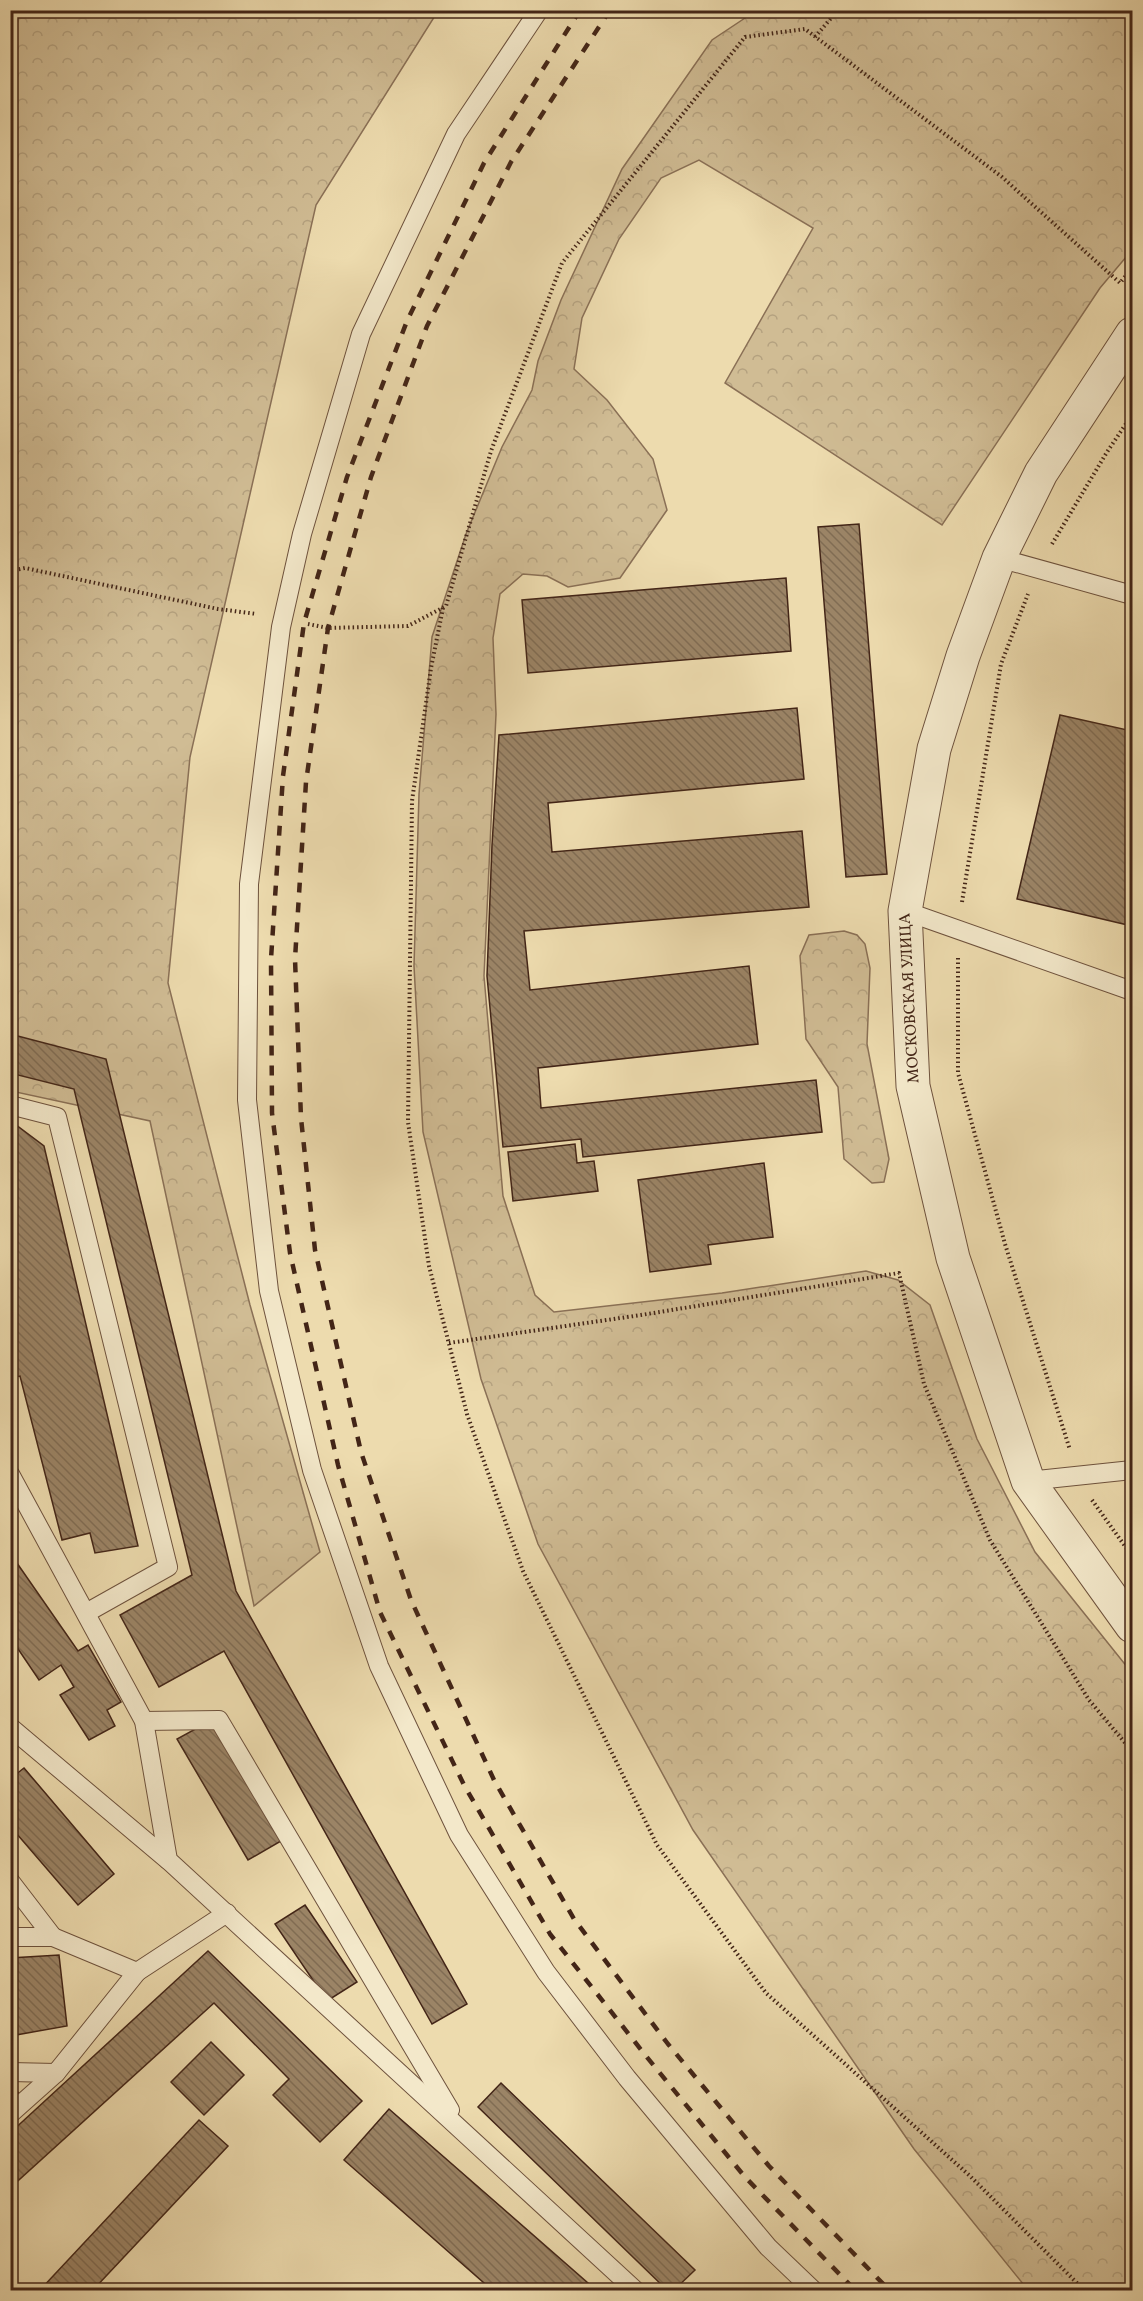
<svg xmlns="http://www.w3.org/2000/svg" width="1143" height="2301" font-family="Vollkorn,serif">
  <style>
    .forest { fill: url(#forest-crowns); stroke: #8a7056; stroke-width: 1.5 }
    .building { fill: url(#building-back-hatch); stroke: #432517; stroke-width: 1.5 }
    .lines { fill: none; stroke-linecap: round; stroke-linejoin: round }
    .service-casing { stroke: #6e523d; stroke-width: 20 }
    .tertiary-casing { stroke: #6e523d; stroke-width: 35 }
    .path { stroke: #432517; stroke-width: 4; stroke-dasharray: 1.5 3; stroke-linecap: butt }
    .service { stroke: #f3e8ca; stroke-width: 18 }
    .tertiary { stroke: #f3e8ca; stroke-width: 33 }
    .rail { stroke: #432517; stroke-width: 4.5; stroke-dasharray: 10 10; stroke-linecap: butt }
    .labels { text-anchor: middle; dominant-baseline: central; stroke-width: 5; stroke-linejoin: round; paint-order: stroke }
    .street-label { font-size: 16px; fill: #432517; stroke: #f3e8ca }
  </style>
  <defs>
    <pattern id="forest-crowns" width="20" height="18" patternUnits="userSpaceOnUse" patternTransform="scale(1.5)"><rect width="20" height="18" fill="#d0bc94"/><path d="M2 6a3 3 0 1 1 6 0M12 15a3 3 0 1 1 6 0" fill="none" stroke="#b4a17f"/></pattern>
    <pattern id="building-back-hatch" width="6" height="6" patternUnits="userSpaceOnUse" patternTransform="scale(1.5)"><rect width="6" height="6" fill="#9b8466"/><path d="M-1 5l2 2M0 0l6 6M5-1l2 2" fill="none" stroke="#806c53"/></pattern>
  </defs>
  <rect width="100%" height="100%" fill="#eddbae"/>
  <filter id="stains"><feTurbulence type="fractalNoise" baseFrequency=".00333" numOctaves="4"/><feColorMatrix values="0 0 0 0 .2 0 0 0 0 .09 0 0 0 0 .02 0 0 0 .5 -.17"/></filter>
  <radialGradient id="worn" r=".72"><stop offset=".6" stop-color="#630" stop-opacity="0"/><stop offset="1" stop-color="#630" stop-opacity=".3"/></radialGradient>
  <g class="forest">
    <polygon points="11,11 438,11 316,205 190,757 168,983 250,1305 320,1552 254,1606 150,1121 11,1091"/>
    <polygon points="752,11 1132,11 1132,250 1100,288 942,525 725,383 813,228 699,160 661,178 619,239 582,318 574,369 607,400 653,459 667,510 620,578 568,587 547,576 523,574 500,594 493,638 496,714 484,976 503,1196 535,1295 554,1312 722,1293 866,1271 898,1280 930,1305 977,1439 1035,1552 1132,1673 1132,2290 1028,2290 914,2149 693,1830 538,1544 481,1379 423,1132 414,966 419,794 432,637 466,534 502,447 532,390 538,361 561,300 622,169 712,40 748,16"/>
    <polygon points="844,931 857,935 865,944 870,968 867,1044 889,1159 884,1182 872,1183 844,1159 838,1087 806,1039 800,956 809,935"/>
  </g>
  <g class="building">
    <polygon points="859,524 887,874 846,877 818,527"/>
    <polygon points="786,578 791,651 528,673 522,600"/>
    <polygon points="797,708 804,779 548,803 552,852 802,831 809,907 524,931 530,990 749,966 758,1044 538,1068 541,1108 816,1080 822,1132 583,1157 581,1139 503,1147 487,976 492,845 499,735"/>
    <polygon points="1060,715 1132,731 1132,926 1017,899"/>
    <polygon points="10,1034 106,1059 236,1591 467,2004 432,2024 224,1651 159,1687 120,1615 192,1575 74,1089 10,1073"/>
    <polygon points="10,1123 16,1125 44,1146 138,1546 95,1553 90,1533 62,1540 20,1376 10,1378"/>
    <polygon points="575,1144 577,1163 594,1161 598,1191 513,1201 508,1152"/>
    <polygon points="764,1163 773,1237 708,1245 711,1264 650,1272 638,1180"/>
    <polygon points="10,1553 78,1651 88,1645 121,1702 107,1710 115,1726 89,1740 60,1695 74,1687 61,1665 39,1680 10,1637"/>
    <polygon points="210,1721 281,1841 248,1860 177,1739"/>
    <polygon points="24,1768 114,1874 78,1905 10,1826 10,1779"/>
    <polygon points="305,1905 357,1982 327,2001 275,1924"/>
    <polygon points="208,1951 362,2101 320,2142 273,2095 289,2079 214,2003 10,2188 10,2133"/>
    <polygon points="59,1955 67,2026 10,2036 10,1958"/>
    <polygon points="211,2042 244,2075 204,2115 171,2082"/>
    <polygon points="10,2082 21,2096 10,2104"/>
    <polygon points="501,2083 695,2270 674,2290 667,2290 478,2107"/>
    <polygon points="389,2109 596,2290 492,2290 344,2160"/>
    <polygon points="199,2120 228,2146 93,2290 40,2290"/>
  </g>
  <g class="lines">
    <defs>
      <g id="service">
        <polyline points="539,10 456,134 361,334 302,534 281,627 249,884 247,1100 269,1291 312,1470 379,1666 459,1835 546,1972 627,2078 768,2247 813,2290"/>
        <polyline points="999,558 1132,595"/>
        <polyline points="905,911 1132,991"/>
        <polyline points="10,1105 57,1117 168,1567 86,1613"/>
        <polyline points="10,1474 144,1721 168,1860 635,2290"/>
        <polyline points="1028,1481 1132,1470"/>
        <polyline points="144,1721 219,1720 450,2110"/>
        <polyline points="10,1727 168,1860"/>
        <polyline points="10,1881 53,1937 10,1937"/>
        <polyline points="137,1972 227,1913"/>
        <polyline points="10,2072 56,2073 137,1972 53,1937"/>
        <polyline points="10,2114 56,2073"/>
      </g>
      <polyline id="tertiary" points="1132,334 1041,473 999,558 963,656 934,749 905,911 913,1086 953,1258 1028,1481 1132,1626"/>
    </defs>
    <use href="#service" class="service-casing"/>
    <use href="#tertiary" class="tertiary-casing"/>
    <g class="path">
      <polyline points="815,37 838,10"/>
      <polyline points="1052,544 1107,452 1132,415"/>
      <polyline points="10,571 25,568 218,609 257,614"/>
      <polyline points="443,608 431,668 412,801 408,1122 429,1266 467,1414 523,1571 657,1845 766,1993 970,2176 1084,2290"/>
      <polyline points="308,624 328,628 408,626 446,606 491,451 562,263 745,37 805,29 1002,177 1120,283 1132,268"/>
      <polyline points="962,902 1001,664 1028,594"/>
      <polyline points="958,958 958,1073 1005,1244 1070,1450"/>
      <polyline points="449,1343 641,1315 899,1273 924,1384 990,1540 1089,1700 1132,1751"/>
      <polyline points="1092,1500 1132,1556"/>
    </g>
    <use href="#service" class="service"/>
    <use href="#tertiary" class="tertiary"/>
    <g class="rail">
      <polyline points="580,10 484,163 407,321 347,477 304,623 283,776 271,959 272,1113 290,1253 338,1465 380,1612 464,1785 550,1934 646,2056 745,2177 855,2290"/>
      <polyline points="610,10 511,162 427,326 371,477 328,628 306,782 295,959 301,1118 315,1250 361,1452 411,1600 494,1780 574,1919 668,2044 769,2166 889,2290"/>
    </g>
  </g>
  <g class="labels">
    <g class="street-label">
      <text transform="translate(910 998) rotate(-93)">МОСКОВСКАЯ УЛИЦА</text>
    </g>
  </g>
  <rect width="1143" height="2301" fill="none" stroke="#eddbae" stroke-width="36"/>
  <rect x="12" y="12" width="1119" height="2277" fill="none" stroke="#432517" stroke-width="3"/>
  <rect x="18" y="18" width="1107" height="2265" fill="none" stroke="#432517" stroke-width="1.5"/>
  <rect width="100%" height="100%" filter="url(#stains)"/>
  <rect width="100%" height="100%" fill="url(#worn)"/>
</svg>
